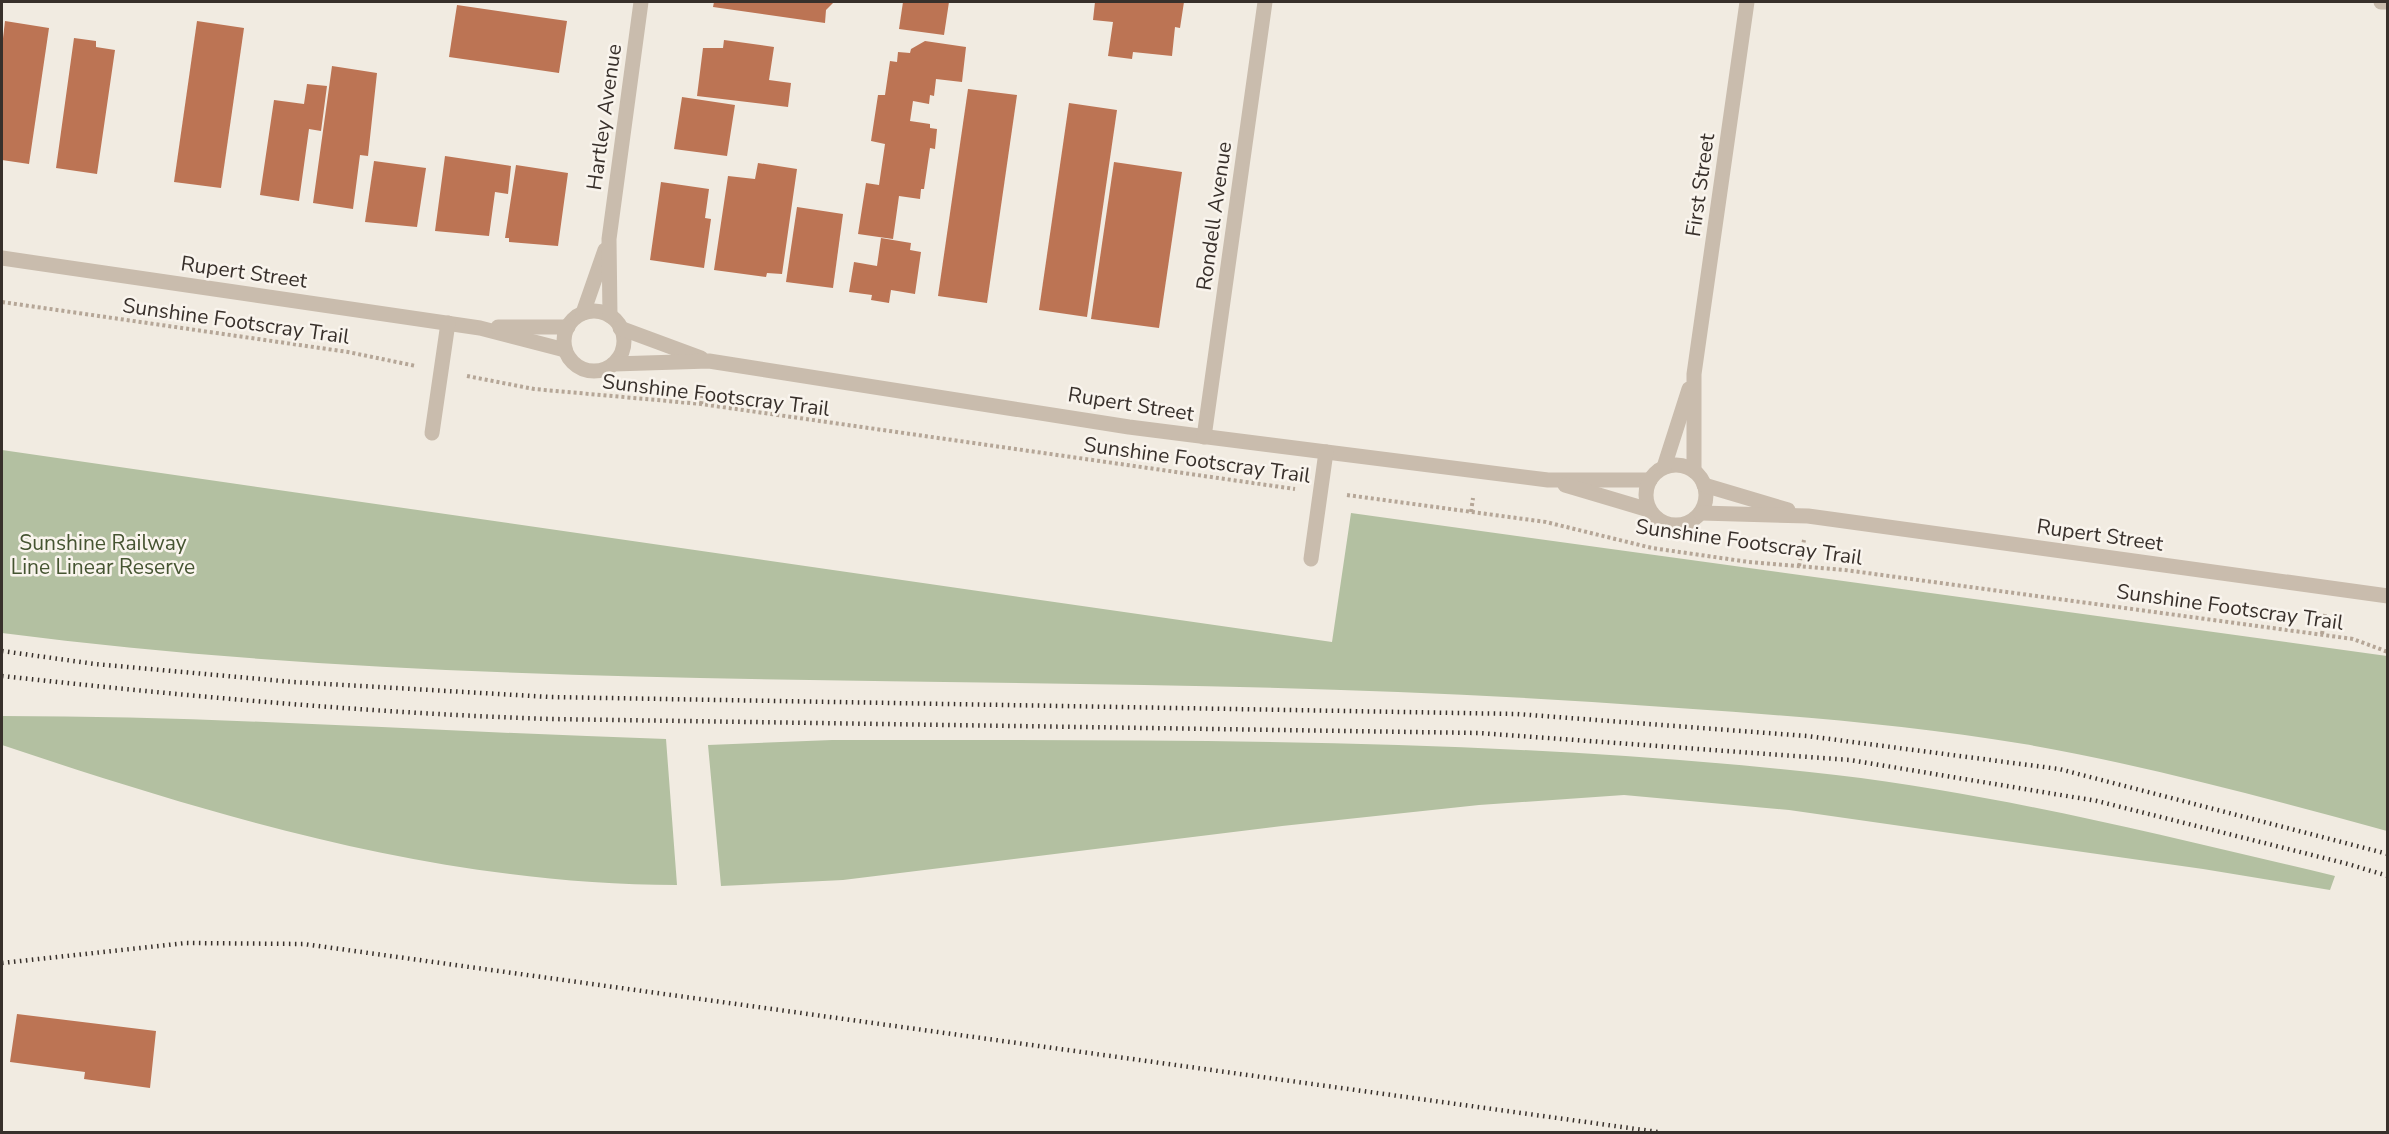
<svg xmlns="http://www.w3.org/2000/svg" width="2389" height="1134" font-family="'Nunito Sans',sans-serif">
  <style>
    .green { fill: #b3c0a1 }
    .building { fill: #bc7454 }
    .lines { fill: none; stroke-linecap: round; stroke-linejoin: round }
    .path { stroke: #b5a697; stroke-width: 4; stroke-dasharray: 3 3; stroke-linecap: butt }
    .minor { stroke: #c9bcad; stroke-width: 15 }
    .rail { stroke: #38302b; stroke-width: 4.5; stroke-dasharray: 1.5 4.5; stroke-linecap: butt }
    .labels { text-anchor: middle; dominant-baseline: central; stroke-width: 5; stroke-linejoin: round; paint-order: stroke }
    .street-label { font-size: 21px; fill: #38302b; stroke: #f9f4ed }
    .park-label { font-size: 21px; fill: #455431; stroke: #f9f4ed }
  </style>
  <rect width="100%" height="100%" fill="#f1ebe1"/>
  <g class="green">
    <path d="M2,450L1332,642L1351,513L2387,656V831C2269,799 2145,765 2024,744C1882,720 1735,712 1592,702C1062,667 529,701 2,633Z"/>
    <path d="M2,716C223,716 444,732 666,739L677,885C445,885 220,818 2,745Z"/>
    <path d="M832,740C1167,740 1503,737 1836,775C2004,795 2170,837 2335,876L2330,890L2203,869L1789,810L1624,795L1479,805L1282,826L843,880L721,886L708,745Z"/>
  </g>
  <g class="building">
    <polygon points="714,2 834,2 826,10 825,23 713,7"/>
    <polygon points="903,2 949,2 944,35 899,29"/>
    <polygon points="1095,2 1184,2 1180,28 1175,27 1172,56 1133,52 1132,59 1108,56 1113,22 1093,20"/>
    <polygon points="457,5 567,21 559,73 449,57"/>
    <polygon points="5,21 49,28 29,164 2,160 2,47"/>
    <polygon points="197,21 244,28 221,188 174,182"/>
    <polygon points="74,38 96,41 96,47 115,50 97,174 56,168"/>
    <polygon points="724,40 774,47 769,80 791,83 788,107 697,96 703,48 723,48"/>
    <polygon points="925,41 966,47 962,82 936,79 934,96 930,95 929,104 913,101 910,121 930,124 930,128 937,129 935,149 930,148 924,189 921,189 920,199 899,196 893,239 858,234 866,183 879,185 885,144 871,141 878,95 885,95 890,61 897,62 898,52 910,53 911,49"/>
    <polygon points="332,66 377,73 368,156 360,155 353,209 313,203"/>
    <polygon points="307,84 327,86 321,131 309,129 299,201 260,195 274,100 304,104"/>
    <polygon points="968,89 1017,95 987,303 938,296"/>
    <polygon points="682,97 735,105 727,156 674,149"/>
    <polygon points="1069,103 1117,110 1087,317 1039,310"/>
    <polygon points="445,156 511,166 508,194 495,192 489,236 435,231"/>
    <polygon points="374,161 426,168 417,227 365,222"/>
    <polygon points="1114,162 1182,172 1159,328 1091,319"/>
    <polygon points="758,163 797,169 782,274 767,273 766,277 714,270 728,176 755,179"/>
    <polygon points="516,165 568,173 558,246 509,242 509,238 505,238"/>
    <polygon points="661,182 709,189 705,218 711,219 704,268 650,260"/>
    <polygon points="797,207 843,214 833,288 786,282"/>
    <polygon points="881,238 911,243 910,250 921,252 915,294 891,290 889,303 871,300 872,295 849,292 854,262 877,266"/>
    <polygon points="17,1014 156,1031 150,1088 84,1079 85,1072 10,1062"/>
  </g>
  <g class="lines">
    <g class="path">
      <polyline points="2,302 348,352 416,366"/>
      <polyline points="467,376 534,389 701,404 1295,489"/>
      <polyline points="701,404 704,387"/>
      <polyline points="1347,495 1546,522 1652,548 1749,562 1845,570 2353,639 2388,652"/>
      <polyline points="1471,512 1473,498"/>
      <polyline points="1799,566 1804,540"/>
      <polyline points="2322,634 2325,614"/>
    </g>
    <g class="minor">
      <polyline points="2381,2 2388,2"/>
      <polyline points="2,258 480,328 565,350"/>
      <circle cx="594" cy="341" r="30"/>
      <polyline points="583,313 605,250"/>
      <polyline points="610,316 609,239 641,2"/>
      <polyline points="498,327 568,327"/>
      <polyline points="620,328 701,358"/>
      <polyline points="614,364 709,361 1129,427 1548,480 1650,480"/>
      <polyline points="432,433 448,323"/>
      <polyline points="1204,437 1265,2"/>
      <circle cx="1676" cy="495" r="30"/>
      <polyline points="1664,467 1689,389"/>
      <polyline points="1694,471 1694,374 1747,2"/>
      <polyline points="1565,485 1649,510"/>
      <polyline points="1704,485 1788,510"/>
      <polyline points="1701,513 1808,516 2388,596"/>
      <polyline points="1311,559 1326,452"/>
    </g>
    <g class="rail">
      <polyline points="2,651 95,664 293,682 550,697 1517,714 1807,736 2059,769 2388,854"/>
      <path d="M2,676C184,696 367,713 551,719L1479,733L1850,760L2097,801L2348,864L2388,876"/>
      <polyline points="2,963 186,943 304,944 1658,1132"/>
    </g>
  </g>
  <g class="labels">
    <g class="street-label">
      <text transform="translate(604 117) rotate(-82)">Hartley Avenue</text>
      <text transform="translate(1700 185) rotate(-82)">First Street</text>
      <text transform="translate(1214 216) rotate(-82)">Rondell Avenue</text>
      <text transform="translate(244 272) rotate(8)">Rupert Street</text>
      <text transform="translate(236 321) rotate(8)">Sunshine Footscray Trail</text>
      <text transform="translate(716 395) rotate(7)">Sunshine Footscray Trail</text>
      <text transform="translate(1131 404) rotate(9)">Rupert Street</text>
      <text transform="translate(1197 460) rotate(8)">Sunshine Footscray Trail</text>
      <text transform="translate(2100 535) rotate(8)">Rupert Street</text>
      <text transform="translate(1749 542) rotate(8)">Sunshine Footscray Trail</text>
      <text transform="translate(2230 607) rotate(8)">Sunshine Footscray Trail</text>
    </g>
    <g class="park-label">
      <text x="103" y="543">Sunshine Railway<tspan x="103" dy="24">Line Linear Reserve</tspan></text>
    </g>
  </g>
  <rect width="2389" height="1134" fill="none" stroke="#38302b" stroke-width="6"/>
</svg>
